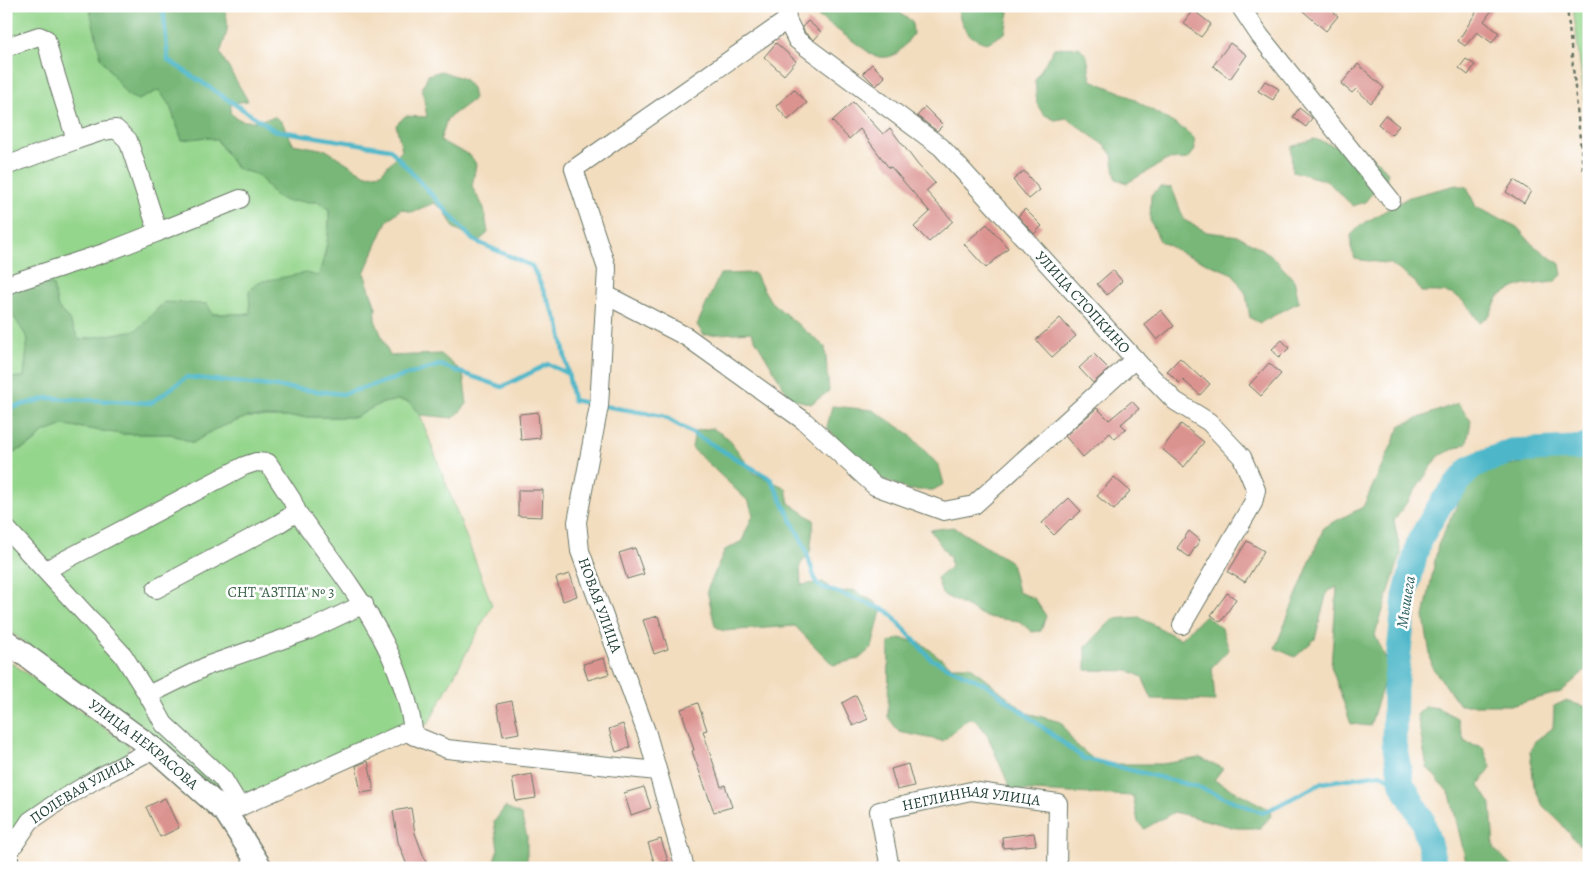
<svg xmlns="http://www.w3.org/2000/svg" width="1595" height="874" font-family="Alegreya,serif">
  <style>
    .green { fill: #95d68d; stroke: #5a8a60 }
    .forest { fill: #78b778; stroke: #4c7a56 }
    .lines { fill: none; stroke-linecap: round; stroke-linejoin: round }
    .stream { stroke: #4db7c9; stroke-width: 4.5 }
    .river { stroke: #4db7c9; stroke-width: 25 }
    .building { fill: #db9390 }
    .minor-casing { stroke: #697565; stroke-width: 20 }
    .major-casing { stroke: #697565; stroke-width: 25 }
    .path { stroke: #697565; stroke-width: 2.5; stroke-dasharray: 4 4; stroke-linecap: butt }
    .minor { stroke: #fff; stroke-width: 18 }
    .major { stroke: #fff; stroke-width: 22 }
    .labels { text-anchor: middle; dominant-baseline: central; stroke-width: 5; stroke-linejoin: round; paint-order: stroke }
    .street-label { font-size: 15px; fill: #1f3d34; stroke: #fff }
    .park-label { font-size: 15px; fill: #3c634a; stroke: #fff }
    .water-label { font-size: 16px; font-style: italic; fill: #2d6261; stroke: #fff }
  </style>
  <rect width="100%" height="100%" fill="#fff"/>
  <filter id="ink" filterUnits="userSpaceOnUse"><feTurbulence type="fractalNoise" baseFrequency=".02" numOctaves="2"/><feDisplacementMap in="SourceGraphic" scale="10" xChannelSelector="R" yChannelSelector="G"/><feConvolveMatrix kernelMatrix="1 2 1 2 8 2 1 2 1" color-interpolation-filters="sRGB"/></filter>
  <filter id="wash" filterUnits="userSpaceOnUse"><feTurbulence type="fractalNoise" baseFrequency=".0096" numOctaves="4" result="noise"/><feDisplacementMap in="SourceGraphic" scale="20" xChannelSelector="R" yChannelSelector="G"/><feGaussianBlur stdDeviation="1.12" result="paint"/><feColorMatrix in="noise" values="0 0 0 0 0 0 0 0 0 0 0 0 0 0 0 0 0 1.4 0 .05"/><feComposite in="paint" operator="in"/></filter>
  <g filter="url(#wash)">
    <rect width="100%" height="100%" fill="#f3ddbf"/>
    <g class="green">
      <path d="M6,6H88L138,100L159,90L170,106L182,140L206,137L217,140L236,168L258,175L275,195L285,201L319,202L329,209C330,231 326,256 318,276L249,291L251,314H213L164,302L137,330L79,340L68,318L58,308L53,286L7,306L28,338L24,377L6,378Z"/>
      <polygon points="1573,6 1589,6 1589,137"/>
      <polygon points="397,400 409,402 420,415 492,605 428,724 408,725 230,806 124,715 6,629 6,455 13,453 35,442 42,433 64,425 122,434 171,434 193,443 213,430 247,417 356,417 379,404"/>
      <polygon points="6,659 130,746 126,754 6,842"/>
    </g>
    <g class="forest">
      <path d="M88,6H222C232,22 226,37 220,53L248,101L231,103L230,112C243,127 257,120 275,117L282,122L293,144L326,150L366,175L381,173L402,150L396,125L405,116L427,117L422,88L428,75L441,71L464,79L472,88L474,99L447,119L440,141L470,155L476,164L472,187L484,208L488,233L479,241L454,228L444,210L434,203L412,212L401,209L387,221L364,273L376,308L375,320L390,356L441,354L463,373L467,404L454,418L420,415L409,402L397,400L379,404L356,417H247L213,430L193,443L171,434H122L64,425L42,433L35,442L13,453L6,455V378L24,377L28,339L7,306L8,294C22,285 36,281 53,285L58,308L68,318L79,340L137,330L164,302L207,304L213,314H250L249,291L258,282L306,273L318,276C326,256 330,231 329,209L319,202L285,201L275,195L258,175L236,168L217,140L206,137L182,140L170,106L159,90L138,100L127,95L101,58L90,10Z"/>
      <path d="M811,6H896L902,15L912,21L913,34C901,50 896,61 874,56L815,14Z"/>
      <path d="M957,6H1001L1009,12L1005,33L987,43C966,38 961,25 957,6Z"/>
      <polygon points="1079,47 1087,56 1091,80 1125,94 1185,130 1194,138 1195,150 1188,159 1167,160 1127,183 1116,179 1112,155 1105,146 1067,118 1055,120 1043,114 1037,104 1035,80 1054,48"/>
      <polygon points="1314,139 1370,157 1380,163 1388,173 1385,184 1378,186 1365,202 1353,206 1327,181 1292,171 1291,147"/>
      <path d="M1456,185L1467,187L1476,207L1517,227L1533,245L1560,264L1562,275L1554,282L1518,286L1499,296L1489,316L1480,323C1460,294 1457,291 1421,292L1415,282L1391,264L1355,259L1351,247V235L1361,225L1409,197Z"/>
      <polygon points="1160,187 1172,188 1184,220 1207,232 1239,236 1270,254 1294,280 1299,302 1260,323 1250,318 1246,294 1233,274 1182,253 1160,241 1150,220 1151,195"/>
      <polygon points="754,273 771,302 825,347 829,391 811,404 790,398 751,332 704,335 697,325 720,274"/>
      <polygon points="1458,403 1471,421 1467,443 1439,456 1394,521 1401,554 1375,635 1389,666 1370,726 1351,724 1331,666 1337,587 1327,592 1315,639 1295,657 1275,648 1324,527 1363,507 1401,425"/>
      <polygon points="832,406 873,410 908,433 939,466 944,484 933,490 909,490 882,479 849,453 827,427"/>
      <polygon points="712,428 728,438 754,473 786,488 789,503 814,520 810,552 800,565 801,585 823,582 836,593 853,590 876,603 881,611 872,647 859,659 833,665 795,626 723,631 715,626 707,590 725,550 742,541 753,515 749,502 692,448 695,431"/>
      <polygon points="1589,452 1589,667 1561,692 1514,705 1460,705 1432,667 1424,617 1438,545 1467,484 1490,468"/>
      <polygon points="953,527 1011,562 1018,592 1034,598 1046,616 1041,631 1032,632 1019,621 986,617 942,594 937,578 951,567 950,558 930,530"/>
      <polygon points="1205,615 1222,629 1229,649 1212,667 1215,701 1152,699 1142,677 1130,671 1086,670 1086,647 1113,619 1139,617 1180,639"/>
      <polygon points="899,638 921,643 951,666 970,666 1027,713 1061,722 1074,743 1099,764 1162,764 1200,758 1223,768 1214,780 1269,809 1271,816 1260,828 1236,828 1174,812 1144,829 1138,822 1133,796 1011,790 987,734 976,720 967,719 943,741 899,732 888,717 889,643"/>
      <polygon points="1565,701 1587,707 1589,706 1589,846 1578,844 1560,822 1543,806 1534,786 1530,752 1535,741 1553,728 1554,706"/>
      <polygon points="1425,706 1438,708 1457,718 1465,742 1483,747 1491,767 1479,785 1491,805 1494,849 1514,868 1469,868 1467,866 1450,794 1427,767 1417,715"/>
      <polygon points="505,807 521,815 527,836 527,868 492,868 498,849 494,822"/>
    </g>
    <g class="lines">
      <g class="stream">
        <polyline points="163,6 168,60 274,130 390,149 473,240 532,266 559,324 573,400 596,405"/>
        <polyline points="604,406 663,416 771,479 804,545 817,585 888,611 931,659 987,685 1083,758 1198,787 1263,813 1322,783 1380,774 1402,784"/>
        <polyline points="6,409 48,398 151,403 187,377 343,394 440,365 502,387 548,364 568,374"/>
      </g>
      <polyline class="river" points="1436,868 1422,819 1402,784 1394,743 1395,689 1405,596 1419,541 1442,502 1471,467 1511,451 1574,448 1589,446"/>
    </g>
    <g id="blocks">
      <g class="building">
        <polygon points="1297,6 1326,6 1338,16 1326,31"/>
        <polygon points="1480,6 1495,6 1484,21 1499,33 1492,43 1477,32 1465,46 1458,41"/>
        <polygon points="1193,10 1211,24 1201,37 1183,23"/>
        <polygon points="808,21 821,32 814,40 805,33 802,27"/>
        <polygon points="776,43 796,61 784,75 764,57"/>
        <polygon points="1230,43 1247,55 1230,79 1213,66"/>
        <polygon points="1466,59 1475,65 1468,75 1459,68"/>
        <polygon points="872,64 885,77 876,86 863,73"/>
        <polygon points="1358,64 1384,88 1371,103 1356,89 1352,93 1341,84"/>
        <polygon points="1265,81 1279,89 1273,100 1258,91"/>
        <polygon points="794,89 807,103 788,120 776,106"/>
        <polygon points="853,102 883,134 890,128 918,165 935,183 926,191 953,221 929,242 914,227 930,212 891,167 889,168 860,129 849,139 832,121"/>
        <polygon points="925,107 943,125 937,131 917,116"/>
        <polygon points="1299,108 1312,118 1306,127 1293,117"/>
        <polygon points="1385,115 1399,126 1391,135 1378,124"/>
        <polygon points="1024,171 1040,190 1029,199 1013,180"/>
        <polygon points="1514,180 1531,191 1524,203 1506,192"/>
        <polygon points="1025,209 1042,226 1034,234 1018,216"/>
        <polygon points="987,224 1008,248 986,268 964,244"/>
        <polygon points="1113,270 1122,281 1107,295 1097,284"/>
        <polygon points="1161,310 1174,326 1157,340 1144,324"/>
        <polygon points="1060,318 1076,336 1052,357 1036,340"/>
        <polygon points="1282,340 1289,348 1279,358 1272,349"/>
        <polygon points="1094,354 1109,369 1093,383 1079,368"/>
        <polygon points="1180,358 1201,378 1202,376 1210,384 1200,395 1183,380 1179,383 1167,371"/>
        <polygon points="1269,363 1281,374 1261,396 1249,385"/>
        <polygon points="1132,401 1139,409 1121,424 1126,429 1115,439 1110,433 1083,457 1065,436 1097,408 1109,420"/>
        <polygon points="538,412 540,438 521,440 519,414"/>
        <polygon points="1181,424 1204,442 1184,467 1162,449"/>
        <polygon points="1114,477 1130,491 1114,510 1097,496"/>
        <polygon points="518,490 543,490 542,517 518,516"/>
        <polygon points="1069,498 1081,511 1071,520 1070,519 1054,535 1042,523"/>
        <polygon points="1189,531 1200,540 1189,557 1177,548"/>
        <polygon points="1247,541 1264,551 1245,582 1228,572"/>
        <polygon points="635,548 644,574 627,579 619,553"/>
        <polygon points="570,574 577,596 563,601 556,578"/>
        <polygon points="1227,593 1236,599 1221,622 1211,615"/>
        <polygon points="658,616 668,649 654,654 643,620"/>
        <polygon points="604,658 609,674 588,680 583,664"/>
        <polygon points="856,695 868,719 853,726 842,703"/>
        <polygon points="512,701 519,733 503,736 497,704"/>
        <polygon points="698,703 707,730 703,731 721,787 725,785 732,807 714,812 692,751 694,750 681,709"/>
        <polygon points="623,724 630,747 616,752 609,729"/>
        <polygon points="368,761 374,791 361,793 356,766"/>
        <polygon points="908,764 914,786 897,790 891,769"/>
        <polygon points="532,774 536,798 516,801 512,778"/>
        <polygon points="644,787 651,808 631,815 624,793"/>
        <polygon points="165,798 179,828 160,837 146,807"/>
        <polygon points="411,808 415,833 428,868 408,868 398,842 393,811"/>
        <polygon points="1034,833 1036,845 1003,848 1002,837"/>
        <polygon points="661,839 668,861 655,865 648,843"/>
      </g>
    </g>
  </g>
  <g filter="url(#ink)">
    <use href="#blocks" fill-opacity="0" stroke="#697565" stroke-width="1"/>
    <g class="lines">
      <defs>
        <g id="minor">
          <polyline points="1240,6 1260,36 1391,200"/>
          <path id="s1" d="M787,20L797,40L941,147L1142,367L1175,401L1209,422L1242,457L1256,490L1253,503L1182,625"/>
          <polyline points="6,47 39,36 46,39 52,63 76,140 103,131 116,129 128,140 158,232 240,199"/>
          <polyline points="6,166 76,140"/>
          <polyline points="6,285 107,252 158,232"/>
          <polyline points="606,295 687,337 803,420 875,486 944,511 974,505 1135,359"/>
          <polyline points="6,528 123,655 148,695 164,724 223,779 240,807"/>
          <path d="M46,570L244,466L256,462L268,463L292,500L297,512C347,582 403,647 414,736"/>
          <polyline points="156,589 278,524 297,512"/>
          <polyline points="148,695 209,665 309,630 364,604"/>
          <polyline points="226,813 406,732 447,749 657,771"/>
          <path id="s2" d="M9,868V852L30,821L59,801L98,778L154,749"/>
          <polyline points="685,868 647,734 580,551 577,522 599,406 607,269 574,169 787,20 786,6"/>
          <path id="s3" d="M890,868L879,811L971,791L1058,803L1057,868"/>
        </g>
        <g id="major">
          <path id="s4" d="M6,641L154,749L226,813L261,868"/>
        </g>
      </defs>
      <use href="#minor" class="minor-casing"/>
      <use href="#major" class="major-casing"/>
      <polyline class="path" points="1567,6 1583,169 1589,172"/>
      <use href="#minor" class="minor"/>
      <use href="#major" class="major"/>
    </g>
  </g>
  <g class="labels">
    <g class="street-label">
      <text stroke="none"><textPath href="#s1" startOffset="412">УЛИЦА СТОПКИНО</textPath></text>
      <text transform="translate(600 605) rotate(70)">НОВАЯ УЛИЦА</text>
      <text stroke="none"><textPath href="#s4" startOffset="172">УЛИЦА НЕКРАСОВА</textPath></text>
      <text stroke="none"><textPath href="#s2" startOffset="114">ПОЛЕВАЯ УЛИЦА</textPath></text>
      <text stroke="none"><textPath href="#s3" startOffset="152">НЕГЛИННАЯ УЛИЦА</textPath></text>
    </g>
    <g class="park-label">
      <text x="281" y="592">СНТ "АЗТПА" № 3</text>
    </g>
    <g class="water-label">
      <text transform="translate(1406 602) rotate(-81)">Мышега</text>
    </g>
  </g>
  <rect width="1595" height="874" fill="none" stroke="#fff" stroke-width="25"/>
</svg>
